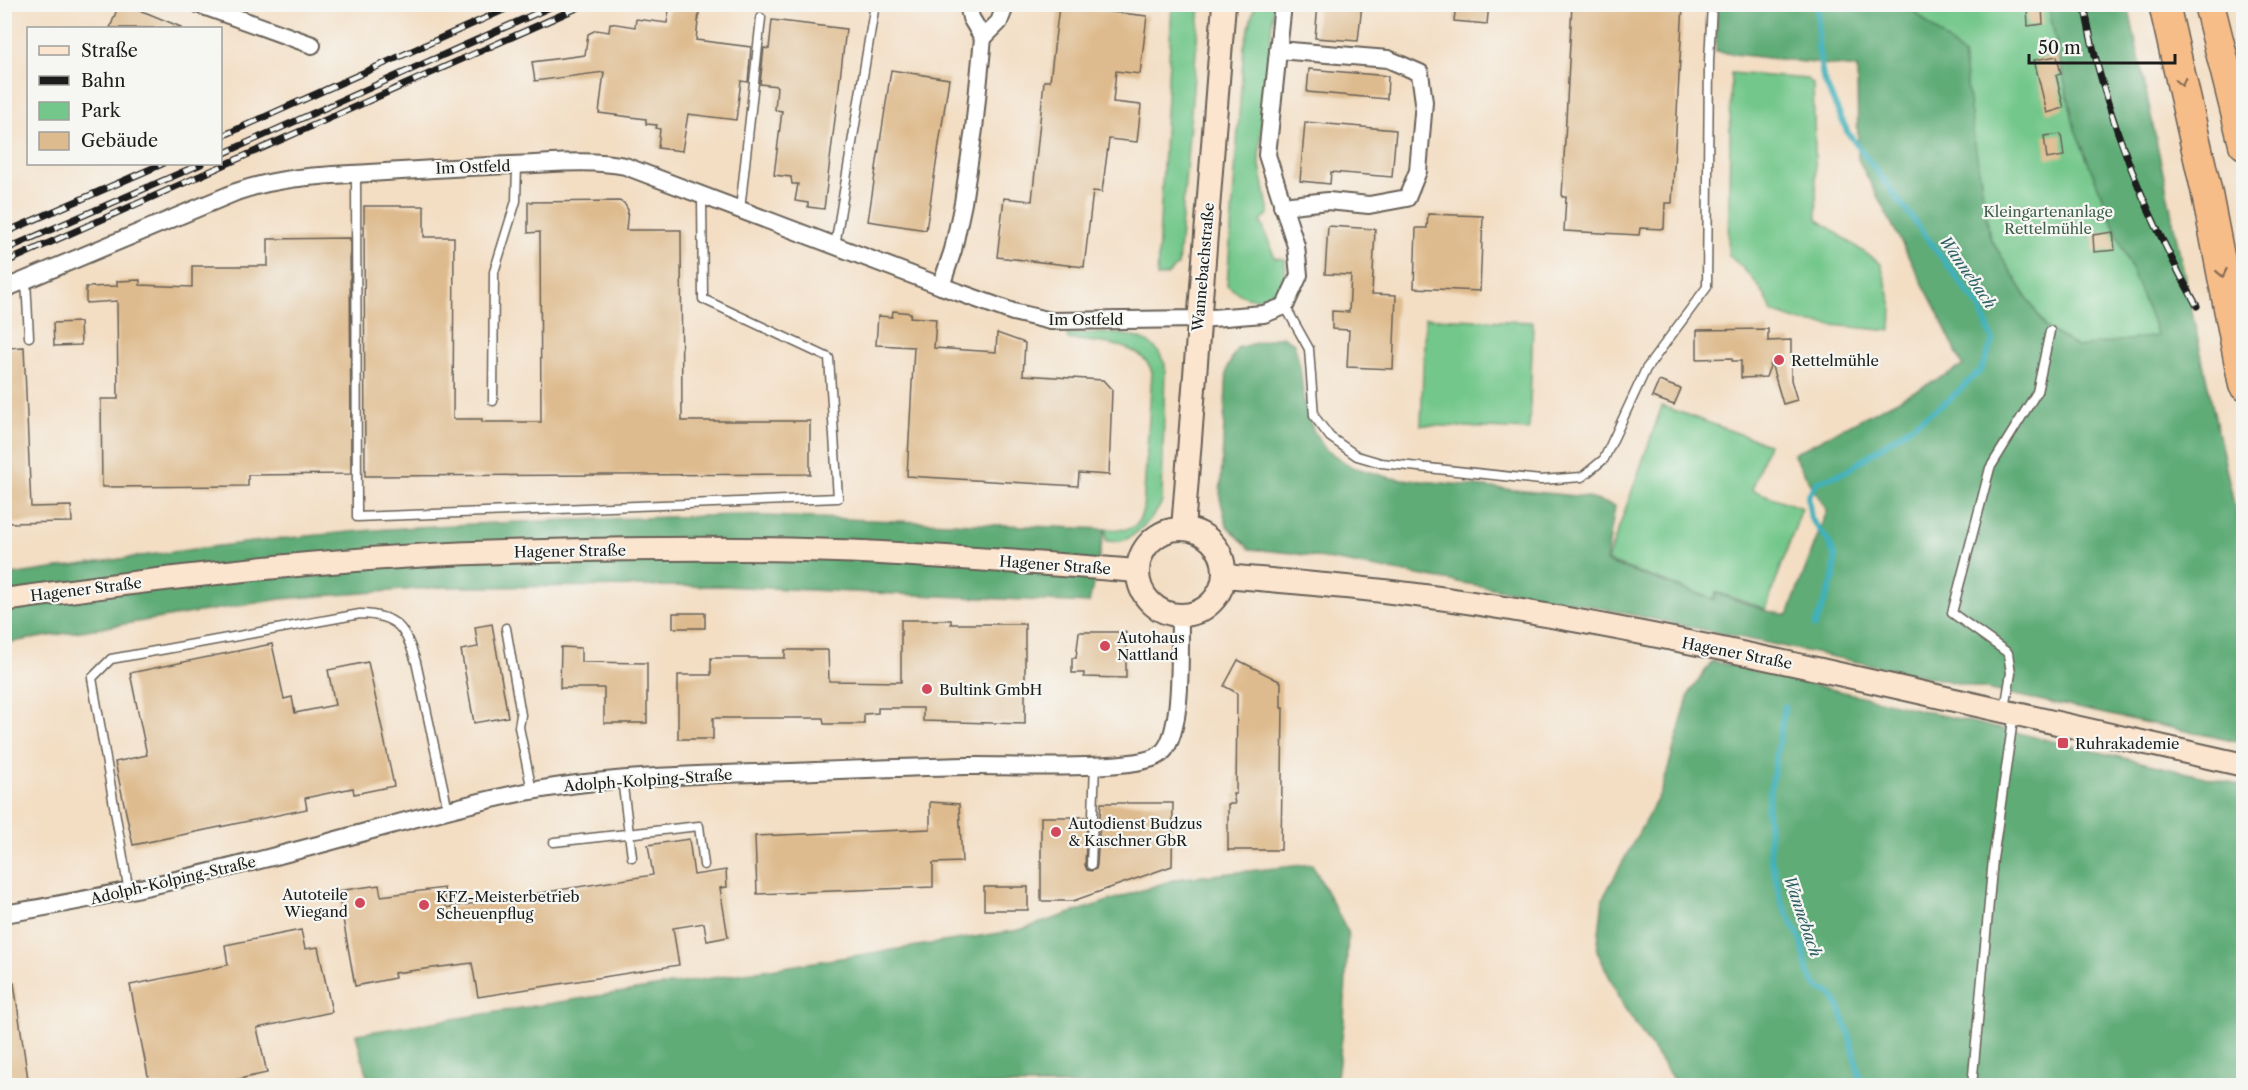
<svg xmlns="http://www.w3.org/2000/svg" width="2248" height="1090" font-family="'Libre Caslon Text',serif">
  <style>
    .green { fill: #73c78b; stroke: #487254; stroke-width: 1.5 }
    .forest { fill: #5eac77; stroke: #3d644a; stroke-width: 1.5 }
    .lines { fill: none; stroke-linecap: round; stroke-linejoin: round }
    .stream { stroke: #41b1bb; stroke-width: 6 }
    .building { fill: #debb8e }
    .lane-casing { stroke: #676057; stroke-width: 11 }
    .street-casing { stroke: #676057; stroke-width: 20 }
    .secondary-casing { stroke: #676057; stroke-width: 26 }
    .highway-casing { stroke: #676057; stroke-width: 33 }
    .lane { stroke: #fff; stroke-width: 8 }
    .street { stroke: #fff; stroke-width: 16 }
    .secondary { stroke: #fce5cf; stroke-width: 22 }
    .highway { stroke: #f7bd88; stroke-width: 30 }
    .rail-casing { stroke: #1c1c1c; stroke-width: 7 }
    .rail { stroke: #f6f6f2; stroke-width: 4.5; stroke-dasharray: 14; stroke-linecap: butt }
    .oneway { stroke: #8a6c52 }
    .poi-dot { fill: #d1495b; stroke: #f6f6f2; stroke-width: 2 }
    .labels { text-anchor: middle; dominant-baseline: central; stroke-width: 4.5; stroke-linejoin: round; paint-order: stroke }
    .street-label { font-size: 15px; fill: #1c1c1c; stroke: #f6f6f2 }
    .park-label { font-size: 15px; fill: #3f6048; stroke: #f6f6f2 }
    .poi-label { font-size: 15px; fill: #1c1c1c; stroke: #f6f6f2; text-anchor: start }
    .water-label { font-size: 16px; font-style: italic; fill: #2d5f64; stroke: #f6f6f2 }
  </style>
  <rect width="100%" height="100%" fill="#f6f6f2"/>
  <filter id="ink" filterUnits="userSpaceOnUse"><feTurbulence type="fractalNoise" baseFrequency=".0167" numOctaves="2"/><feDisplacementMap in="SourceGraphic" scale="12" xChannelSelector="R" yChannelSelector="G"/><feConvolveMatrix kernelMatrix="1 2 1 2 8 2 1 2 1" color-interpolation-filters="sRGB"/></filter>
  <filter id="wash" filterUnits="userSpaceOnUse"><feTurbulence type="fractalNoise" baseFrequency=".008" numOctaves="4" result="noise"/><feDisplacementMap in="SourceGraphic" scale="24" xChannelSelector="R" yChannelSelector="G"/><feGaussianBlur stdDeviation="1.35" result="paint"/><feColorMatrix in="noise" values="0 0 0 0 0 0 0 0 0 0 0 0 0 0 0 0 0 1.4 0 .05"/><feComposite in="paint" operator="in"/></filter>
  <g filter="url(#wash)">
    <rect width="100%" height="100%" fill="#f3dec4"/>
    <g class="green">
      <polygon points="1172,5 1200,5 1178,265 1167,275 1157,277"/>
      <path d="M1255,5H1274L1262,117L1259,160L1269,213L1261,222L1275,258L1285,259C1287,274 1284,286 1274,297C1252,300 1245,300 1227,285L1244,46Z"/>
      <polygon points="1907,5 2048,5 2075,129 2158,336 2077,347 2046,328 1990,238 1974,139 1963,55"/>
      <path d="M1731,73L1807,79L1813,84L1817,219L1881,264L1892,306L1891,331L1802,322L1772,312C1765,289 1746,270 1728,255Z"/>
      <polygon points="1425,318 1533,322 1529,430 1421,425"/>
      <path d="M1067,334C1093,334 1134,328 1155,348C1160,352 1162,359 1165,364L1162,502C1156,515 1135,538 1121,541C1116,542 1111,541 1106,541V529C1126,530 1137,533 1143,510L1152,372C1142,341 1095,343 1068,339Z"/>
      <polygon points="1662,406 1768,444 1752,490 1802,508 1766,609 1716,592 1713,599 1607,561"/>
    </g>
    <g class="forest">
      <polygon points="1717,5 1907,5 1963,55 1974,139 1990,238 2046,328 2077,347 2158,336 2075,129 2048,5 2128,5 2196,331 2243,545 2243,743 1572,602 1292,553 1250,549 1227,526 1220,498 1227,369 1237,348 1282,336 1294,343 1300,366 1304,404 1314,432 1325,449 1352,467 1391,478 1586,497 1615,506 1606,562 1714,600 1716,593 1767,611 1788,615 1827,511 1793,454 1963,366 1936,309 1858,159 1857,68 1716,52"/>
      <path d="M736,515L1105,529L1089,603L722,586L445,587L281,599L5,643V576C127,557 250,540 374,530C494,521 615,519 736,515Z"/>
      <polygon points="1712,661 2243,786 2243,1085 1677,1085 1624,1007 1597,951 1603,898 1662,790 1689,694"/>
      <polygon points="1312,864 1348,932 1344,1022 1336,1085 369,1085 356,1034 1019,930 1176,879"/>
    </g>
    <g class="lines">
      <g class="stream">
        <polyline points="1815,626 1834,578 1835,557 1829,542 1811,519 1808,497 1817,482 1845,472 1949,400 1981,370 1993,341 1980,308 1848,133 1823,78 1818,46 1818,4"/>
        <polyline points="1785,706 1767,810 1771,859 1781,901 1802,942 1808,974 1818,988 1830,993 1837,1002 1849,1034 1862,1086"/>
      </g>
    </g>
    <g id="blocks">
      <g class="building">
        <polygon points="119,4 147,13 181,27 181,28 110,28"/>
        <polygon points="670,4 700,4 696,40 751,47 748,82 741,81 736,120 688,114 682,151 658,148 660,129 656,128 657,125 646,124 646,119 599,113 604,72 535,81 532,62 585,55 588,34 596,30 609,32 610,23 635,27 636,19 667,23"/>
        <polygon points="1318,4 1362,4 1358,41 1315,38"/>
        <polygon points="1456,4 1489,4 1487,24 1454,21"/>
        <polygon points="1572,4 1683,4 1672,203 1665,203 1664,229 1640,228 1639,235 1564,231 1566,197 1562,197"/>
        <polygon points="1059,6 1147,16 1140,74 1116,71 1113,102 1141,105 1137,142 1109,139 1102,192 1093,191 1084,267 997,257 1004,198 1032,201 1044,81 1050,81"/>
        <polygon points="2042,7 2043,24 2028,26 2027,8"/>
        <polygon points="772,20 846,29 824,209 808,207 808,203 795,201 798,184 792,184 791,177 774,175 782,111 775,110 777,86 760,84 764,48 769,49"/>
        <polygon points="2057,56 2061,74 2056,75 2064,108 2047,113 2034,60"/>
        <polygon points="1309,69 1388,76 1387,99 1307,92"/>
        <polygon points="891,70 949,79 926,230 868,221"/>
        <polygon points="1305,122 1396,130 1392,177 1331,172 1330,184 1300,181"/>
        <polygon points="2061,134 2064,156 2047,159 2044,136"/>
        <polygon points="619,201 624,203 628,210 626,230 681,230 682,421 810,421 810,474 365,476 364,206 424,206 424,237 454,237 453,419 482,419 482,422 541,422 540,232 528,233 528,202"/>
        <polygon points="1428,214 1483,216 1480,291 1414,288 1416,228 1427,228"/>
        <polygon points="1328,226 1375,229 1372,294 1396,295 1393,369 1347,367 1349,330 1332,329 1332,311 1349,312 1351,275 1325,274"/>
        <polygon points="2113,232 2115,250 2094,252 2093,235"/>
        <polygon points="350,238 351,474 248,475 248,486 102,487 101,399 118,399 117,301 86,303 86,287 117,286 117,281 140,280 140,285 192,287 192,266 268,266 268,239"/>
        <polygon points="893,311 911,313 910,317 936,319 934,348 996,352 997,333 1025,343 1023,375 1103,380 1112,390 1109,475 1079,473 1078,486 907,476 914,347 876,345 878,316 892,317"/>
        <polygon points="80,322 81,345 54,346 53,323"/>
        <polygon points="1768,329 1768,341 1791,340 1791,380 1797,400 1783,404 1771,363 1766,377 1741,378 1741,361 1732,361 1732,358 1697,359 1697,330"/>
        <polygon points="24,347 31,507 71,506 72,522 4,523 4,348"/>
        <polygon points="1659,381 1681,389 1674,405 1652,397"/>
        <rect x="673" y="613" width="32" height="15"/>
        <polygon points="901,620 951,620 951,624 1025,624 1025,724 923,721 923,708 878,708 878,713 864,714 864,724 824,724 823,718 713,718 713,739 678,739 678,675 711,675 711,658 785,658 785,650 828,650 829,681 901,682"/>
        <polygon points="492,624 508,717 474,723 461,650 478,647 475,627"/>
        <polygon points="1079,632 1126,632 1126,678 1084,677 1084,673 1072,673 1072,658 1076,658"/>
        <polygon points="272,644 284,699 292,697 295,713 335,705 328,670 368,662 394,786 354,794 353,788 305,798 307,809 133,845 115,762 147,755 130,673"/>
        <polygon points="561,647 581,648 581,662 647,663 647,723 604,723 604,688 560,688"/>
        <polygon points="1238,660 1281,682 1281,708 1283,708 1281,850 1228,850 1228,804 1235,804 1233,794 1236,794 1237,693 1224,686"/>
        <polygon points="930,802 959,804 962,862 933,863 933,887 757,894 755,836 930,829"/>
        <polygon points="1101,803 1173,803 1172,866 1073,901 1041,901 1041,817 1087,817 1085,865 1087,870 1091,871 1096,869 1097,865"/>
        <polygon points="689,839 694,875 726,870 727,887 720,888 728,937 707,941 704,923 673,928 679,965 478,997 472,963 394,973 395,978 355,986 338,891 379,885 381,896 444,888 446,908 653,875 648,845"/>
        <rect x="984" y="887" width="44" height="23"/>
        <polygon points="301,930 305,949 318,947 332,1012 257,1028 267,1073 207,1086 150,1086 130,985 228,965 225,945"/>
        <polygon points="14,983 29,1086 4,1086 4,984"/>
      </g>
    </g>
  </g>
  <g filter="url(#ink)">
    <use href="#blocks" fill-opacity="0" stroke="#676057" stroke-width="1.5"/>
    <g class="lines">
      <defs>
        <g id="lane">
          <polyline points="356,173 357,517 838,498 829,358 703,299 702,196"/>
          <polyline points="740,210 761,18"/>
          <polyline points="835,246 875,4"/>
          <polyline points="26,280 29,337"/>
          <polyline points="1285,306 1309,349 1314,416 1330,437 1357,456 1381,463 1541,480 1582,477 1604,459 1646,369 1707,287 1709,61 1712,4"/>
          <polyline points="493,401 494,272 516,201 517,165"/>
          <polyline points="506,628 521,715 519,727 532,791"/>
          <polyline points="2005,709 2011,673 2008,653 1952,613 1990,468 2037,392 2050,331"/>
          <polyline points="622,779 632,857"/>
          <polyline points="554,842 699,826 704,865"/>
          <polyline points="1091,865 1095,765"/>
          <path d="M129,892L92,678L111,659L360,614C398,615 405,628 416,662L448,810"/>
          <polyline points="1972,1086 1993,859 2014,713"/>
        </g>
        <g id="street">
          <polyline points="198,4 312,45"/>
          <polyline points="983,38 999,22 1006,4"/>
          <polyline points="1278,50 1388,59 1420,73 1424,102 1418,171 1407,198 1369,205 1328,201 1282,206"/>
          <polyline points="941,286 1013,312 1051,321 1199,319 1264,314 1285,306 1299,275 1296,246 1267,155 1283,4"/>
          <path d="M4,289L236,192C283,176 321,176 370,173C417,170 464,167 511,165C549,164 588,159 625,166L941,286L953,250L963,203L974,129L983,38L971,18L968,4"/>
          <path d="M4,914C109,897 212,873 314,846C382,828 450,807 520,793C617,774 717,775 816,771C867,769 917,767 968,766C1005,765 1134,772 1159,755C1185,739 1179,646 1180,615"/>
        </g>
        <g id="secondary">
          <polyline points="1183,529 1224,4"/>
          <circle cx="1181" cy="572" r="43"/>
          <path d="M1224,576C1307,583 1390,590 1473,603C1589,621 1706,645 1821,670C1962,701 2103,732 2244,765"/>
          <path d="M4,600C183,575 364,554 544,551C656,548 769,547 881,553C966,558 1052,564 1137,571"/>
        </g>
        <g id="highway">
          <polyline points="2164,4 2206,189 2244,385"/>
          <polyline points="2209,4 2244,144"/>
        </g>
      </defs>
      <use href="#lane" class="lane-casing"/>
      <use href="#street" class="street-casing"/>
      <use href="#secondary" class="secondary-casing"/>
      <use href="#highway" class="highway-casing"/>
      <use href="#lane" class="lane"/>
      <use href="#street" class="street"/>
      <use href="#secondary" class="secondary"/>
      <use href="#highway" class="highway"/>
      <defs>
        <g id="rail">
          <path d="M2084,4C2103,111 2144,212 2197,306"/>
          <polyline points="220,137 517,4"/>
          <polyline points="220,155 557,4"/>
          <polyline points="4,233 162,164"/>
          <polyline points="4,250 201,164"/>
          <polyline points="4,263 586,4"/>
        </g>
      </defs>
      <use href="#rail" class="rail-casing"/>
      <use href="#rail" class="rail"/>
    </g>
    <defs><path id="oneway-chevron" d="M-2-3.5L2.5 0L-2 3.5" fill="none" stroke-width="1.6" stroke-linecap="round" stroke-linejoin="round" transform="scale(1.5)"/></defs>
    <g class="oneway">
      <use href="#oneway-chevron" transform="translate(2181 82) rotate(77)"/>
      <use href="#oneway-chevron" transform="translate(2222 273) rotate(79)"/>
    </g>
  </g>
  <g class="poi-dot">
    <circle cx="1779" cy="360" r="6"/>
    <circle cx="1105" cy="646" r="6"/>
    <circle cx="927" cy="689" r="6"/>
    <rect x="2057" y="737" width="12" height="12" rx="3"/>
    <circle cx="1056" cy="832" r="6"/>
    <circle cx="360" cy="903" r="6"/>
    <circle cx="424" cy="905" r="6"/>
  </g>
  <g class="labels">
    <g class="street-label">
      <text transform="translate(473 167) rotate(-2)">Im Ostfeld</text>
      <text transform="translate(1203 267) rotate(-85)">Wannebachstraße</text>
      <text x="1086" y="319">Im Ostfeld</text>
      <text transform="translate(570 551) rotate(-1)">Hagener Straße</text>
      <text transform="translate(1055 565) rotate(4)">Hagener Straße</text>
      <text transform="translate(86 589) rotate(-7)">Hagener Straße</text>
      <text transform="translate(1737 653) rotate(11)">Hagener Straße</text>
      <text transform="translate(648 780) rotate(-4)">Adolph-Kolping-Straße</text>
      <text transform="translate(173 880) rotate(-13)">Adolph-Kolping-Straße</text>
    </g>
    <g class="park-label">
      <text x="2048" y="211">Kleingartenanlage<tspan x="2048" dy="17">Rettelmühle</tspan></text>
    </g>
    <g class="poi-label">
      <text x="1791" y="360">Rettelmühle</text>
      <text x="1117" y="637">Autohaus<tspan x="1117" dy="17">Nattland</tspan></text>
      <text x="939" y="689">Bultink GmbH</text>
      <text x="2075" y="743">Ruhrakademie</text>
      <text x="1068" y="823">Autodienst Budzus<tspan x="1068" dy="17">&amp; Kaschner GbR</tspan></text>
      <text x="348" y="894" text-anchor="end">Autoteile<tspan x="348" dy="17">Wiegand</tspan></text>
      <text x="436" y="896">KFZ-Meisterbetrieb<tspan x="436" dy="17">Scheuenpflug</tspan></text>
    </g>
    <g class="water-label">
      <text transform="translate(1968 272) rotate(55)">Wannebach</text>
      <text transform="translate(1803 916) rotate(71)">Wannebach</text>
    </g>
  </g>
  <rect width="2248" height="1090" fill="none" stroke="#f6f6f2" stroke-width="24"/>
  <rect x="27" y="27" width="195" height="138" fill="#f6f6f2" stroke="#9f9f9c" stroke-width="1.5"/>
  <rect x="39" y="46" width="30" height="9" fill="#fce5cf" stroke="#9f9f9c" stroke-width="1.5"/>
  <text x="81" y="57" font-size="18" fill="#1c1c1c">Straße</text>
  <rect x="39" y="76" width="30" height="9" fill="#1c1c1c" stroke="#9f9f9c" stroke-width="1.5"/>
  <text x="81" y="87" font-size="18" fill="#1c1c1c">Bahn</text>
  <rect x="39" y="102" width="30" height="18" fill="#73c78b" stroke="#9f9f9c" stroke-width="1.5"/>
  <text x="81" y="117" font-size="18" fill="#1c1c1c">Park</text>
  <rect x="39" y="132" width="30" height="18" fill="#debb8e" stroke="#9f9f9c" stroke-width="1.5"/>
  <text x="81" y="147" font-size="18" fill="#1c1c1c">Gebäude</text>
  <path d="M2029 54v9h146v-9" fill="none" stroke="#1c1c1c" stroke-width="3"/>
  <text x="2038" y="54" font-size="18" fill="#1c1c1c" stroke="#f6f6f2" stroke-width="4.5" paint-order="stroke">50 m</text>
</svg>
